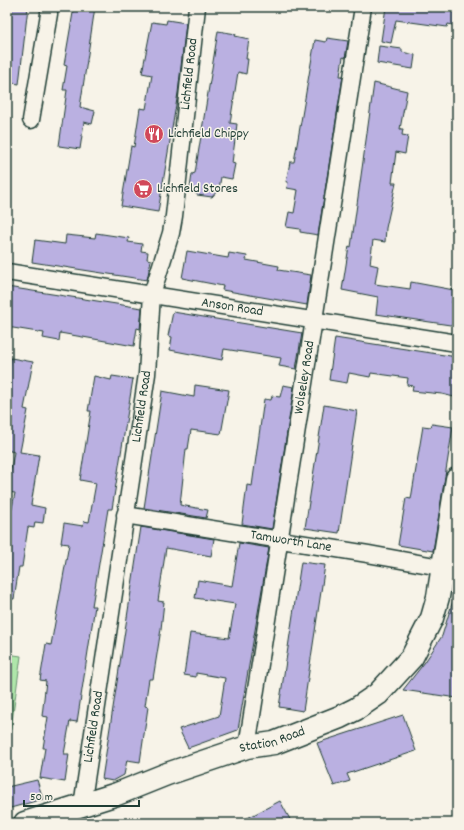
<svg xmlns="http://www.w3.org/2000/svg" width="464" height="830" font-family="Dekko,sans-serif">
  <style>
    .green { fill: #afe6aa; stroke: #67926f }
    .building { fill: #bab0e1; stroke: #1f3d34 }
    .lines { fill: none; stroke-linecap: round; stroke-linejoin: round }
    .street-casing { stroke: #1f3d34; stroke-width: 19 }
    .secondary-casing { stroke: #1f3d34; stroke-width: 25 }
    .street { stroke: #f7f3e8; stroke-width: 16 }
    .secondary { stroke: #f7f3e8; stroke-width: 22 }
    .labels { text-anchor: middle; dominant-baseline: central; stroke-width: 3; stroke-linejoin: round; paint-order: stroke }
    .street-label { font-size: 14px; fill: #1f3d34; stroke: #f7f3e8 }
    .poi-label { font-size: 14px; fill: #1f3d34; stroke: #f7f3e8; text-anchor: start }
  </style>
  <rect width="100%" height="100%" fill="#f7f3e8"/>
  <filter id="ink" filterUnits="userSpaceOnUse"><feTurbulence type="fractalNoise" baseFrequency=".025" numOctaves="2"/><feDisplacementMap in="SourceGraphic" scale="8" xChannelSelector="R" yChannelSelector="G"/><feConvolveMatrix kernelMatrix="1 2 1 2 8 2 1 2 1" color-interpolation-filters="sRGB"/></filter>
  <g filter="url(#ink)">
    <polygon class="green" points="7,654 21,656 10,736 7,740"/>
    <g class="building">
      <polygon points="7,7 28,7 19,84 7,82"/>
      <polygon points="74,7 95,7 80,107 95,111 92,124 84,122 80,149 59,146 67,90 63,90 67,66 64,65"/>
      <polygon points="386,7 457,7 457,26 448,24 447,27 396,20 391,43 381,41"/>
      <polygon points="167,20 186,23 178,93 158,212 121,206 131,146 134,147 140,108 146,109 152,75 142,73 152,22 166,24"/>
      <polygon points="218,31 236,34 235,36 249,39 246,59 248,59 246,74 238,72 230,123 237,124 232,163 235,164 232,179 221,177 219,189 212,197 197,195 190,188 192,174 195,173"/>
      <polygon points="327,38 348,41 345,58 343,57 340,76 343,76 318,235 300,232 300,229 286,227 289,212 294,213 298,190 287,188 288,182 286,182 290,162 294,162 315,40 326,42"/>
      <polygon points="379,46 402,49 402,52 415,55 413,69 377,63"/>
      <polygon points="374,83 407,91 400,129 403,129 402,135 408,136 405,154 396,152 392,183 396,183 386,228 385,242 373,240 370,264 378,266 375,284 410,289 411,282 454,290 452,303 457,304 457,326 376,314 378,297 342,290 349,246 351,247"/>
      <polygon points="96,233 129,238 128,242 142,244 141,251 148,252 147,259 151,260 147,280 32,262 35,240 65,244 66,235 95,238"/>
      <polygon points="187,251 228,258 229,253 247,256 246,260 279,266 278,270 311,275 307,305 222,290 223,286 182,278"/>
      <polygon points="7,287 142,308 140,329 137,328 134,346 60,333 59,341 43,338 44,333 7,327"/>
      <polygon points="173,312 302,333 296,369 279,366 281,358 224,349 222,360 170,350 172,337 168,336"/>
      <polygon points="335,338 457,357 457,386 456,386 454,397 442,394 412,391 413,386 407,385 408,378 371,373 370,377 349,373 347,383 329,380"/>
      <polygon points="11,358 33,362 24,409 28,410 20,452 39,455 31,505 45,508 43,523 35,522 34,528 28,527 22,567 19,567 14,599 7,599 7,533 15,493 7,492 14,452 7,450 7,379"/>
      <polygon points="94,376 111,380 112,376 133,379 112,509 108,509 92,606 95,606 77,722 70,721 64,754 69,754 65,782 40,778 45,748 43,748 48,717 42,716 46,681 40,680 46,644 51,645 69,544 61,543 64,523 83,526 84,521 89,522 96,483 80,480 91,411 88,411"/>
      <polygon points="195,385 229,390 221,434 191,430 188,449 186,449 180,505 208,510 206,518 144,508 162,391 194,397"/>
      <polygon points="283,385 294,387 272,529 242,524 247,485 252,486 264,399 271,400 272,396 280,397"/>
      <polygon points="324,405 357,411 339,533 305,528"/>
      <polygon points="432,424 453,427 433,551 398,545 406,498 411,499 423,426 431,427"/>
      <polygon points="141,527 214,539 211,556 166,548 158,601 164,602 161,629 153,679 149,679 147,692 145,706 148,707 140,762 127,760 124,775 113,781 102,779"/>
      <polygon points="239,543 269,548 238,730 188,748 179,729 219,716 225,678 196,673 196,677 184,675 190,633 229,638 235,604 195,598 198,580 232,586"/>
      <polygon points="301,562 325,565 303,711 279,707"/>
      <polygon points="454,597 457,597 457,698 403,690 425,662 442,636"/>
      <polygon points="403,715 416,751 347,774 350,781 334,786 317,743"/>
      <polygon points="37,780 43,799 7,809 7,787"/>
      <polygon points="280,801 292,823 238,823"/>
    </g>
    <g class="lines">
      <defs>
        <g id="street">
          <polyline points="31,120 49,14 49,7"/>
          <path id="s1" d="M7,272L457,343"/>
          <path id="s2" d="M125,515L368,554L457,570"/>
          <path id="s3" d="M247,747L363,7"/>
          <path id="s4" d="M82,806L147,374L152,294L171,233L174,216L197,7"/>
        </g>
        <g id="secondary">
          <path id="s5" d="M25,823L117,794L167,774L247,747L274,743L340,717L356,709L378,694L412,657L432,618L438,597L457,479"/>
        </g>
      </defs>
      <use href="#street" class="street-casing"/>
      <use href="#secondary" class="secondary-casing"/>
      <use href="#street" class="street"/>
      <use href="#secondary" class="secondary"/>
    </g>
  </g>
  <defs>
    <symbol id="restaurant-disc" viewBox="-11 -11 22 22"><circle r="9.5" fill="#d1495b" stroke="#f7f3e8"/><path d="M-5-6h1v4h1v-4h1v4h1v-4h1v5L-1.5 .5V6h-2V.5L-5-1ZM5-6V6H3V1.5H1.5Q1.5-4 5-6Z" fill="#fff"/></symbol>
    <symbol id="supermarket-disc" viewBox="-11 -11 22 22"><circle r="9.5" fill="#d1495b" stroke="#f7f3e8"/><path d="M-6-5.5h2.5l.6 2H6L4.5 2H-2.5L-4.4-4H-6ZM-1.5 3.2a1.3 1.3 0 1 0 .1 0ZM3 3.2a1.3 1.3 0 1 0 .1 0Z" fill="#fff"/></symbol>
  </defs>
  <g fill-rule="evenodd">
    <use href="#restaurant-disc" x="143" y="123" width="22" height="22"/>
    <use href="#supermarket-disc" x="132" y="178" width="22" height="22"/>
  </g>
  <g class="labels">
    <g class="street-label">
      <text stroke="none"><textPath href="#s4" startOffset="741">Lichfield Road</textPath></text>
      <text stroke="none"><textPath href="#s1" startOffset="228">Anson Road</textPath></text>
      <text stroke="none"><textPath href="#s3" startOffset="374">Wolseley Road</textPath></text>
      <text stroke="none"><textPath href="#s4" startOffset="404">Lichfield Road</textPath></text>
      <text stroke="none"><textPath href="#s2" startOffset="168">Tamworth Lane</textPath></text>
      <text stroke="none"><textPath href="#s4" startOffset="80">Lichfield Road</textPath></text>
      <text stroke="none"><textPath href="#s5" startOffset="261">Station Road</textPath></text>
    </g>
    <g class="poi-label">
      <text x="168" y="134">Lichfield Chippy</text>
      <text x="157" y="189">Lichfield Stores</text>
    </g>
  </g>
  <rect width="464" height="830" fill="none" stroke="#f7f3e8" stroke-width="24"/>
  <rect x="12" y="12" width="440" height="806" fill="none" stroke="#1f3d34" stroke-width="1.5" filter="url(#ink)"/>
  <path d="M24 800v6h115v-6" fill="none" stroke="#1f3d34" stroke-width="2"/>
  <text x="30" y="800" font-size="12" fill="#1f3d34" stroke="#f7f3e8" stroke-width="3" paint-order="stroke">50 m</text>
</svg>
